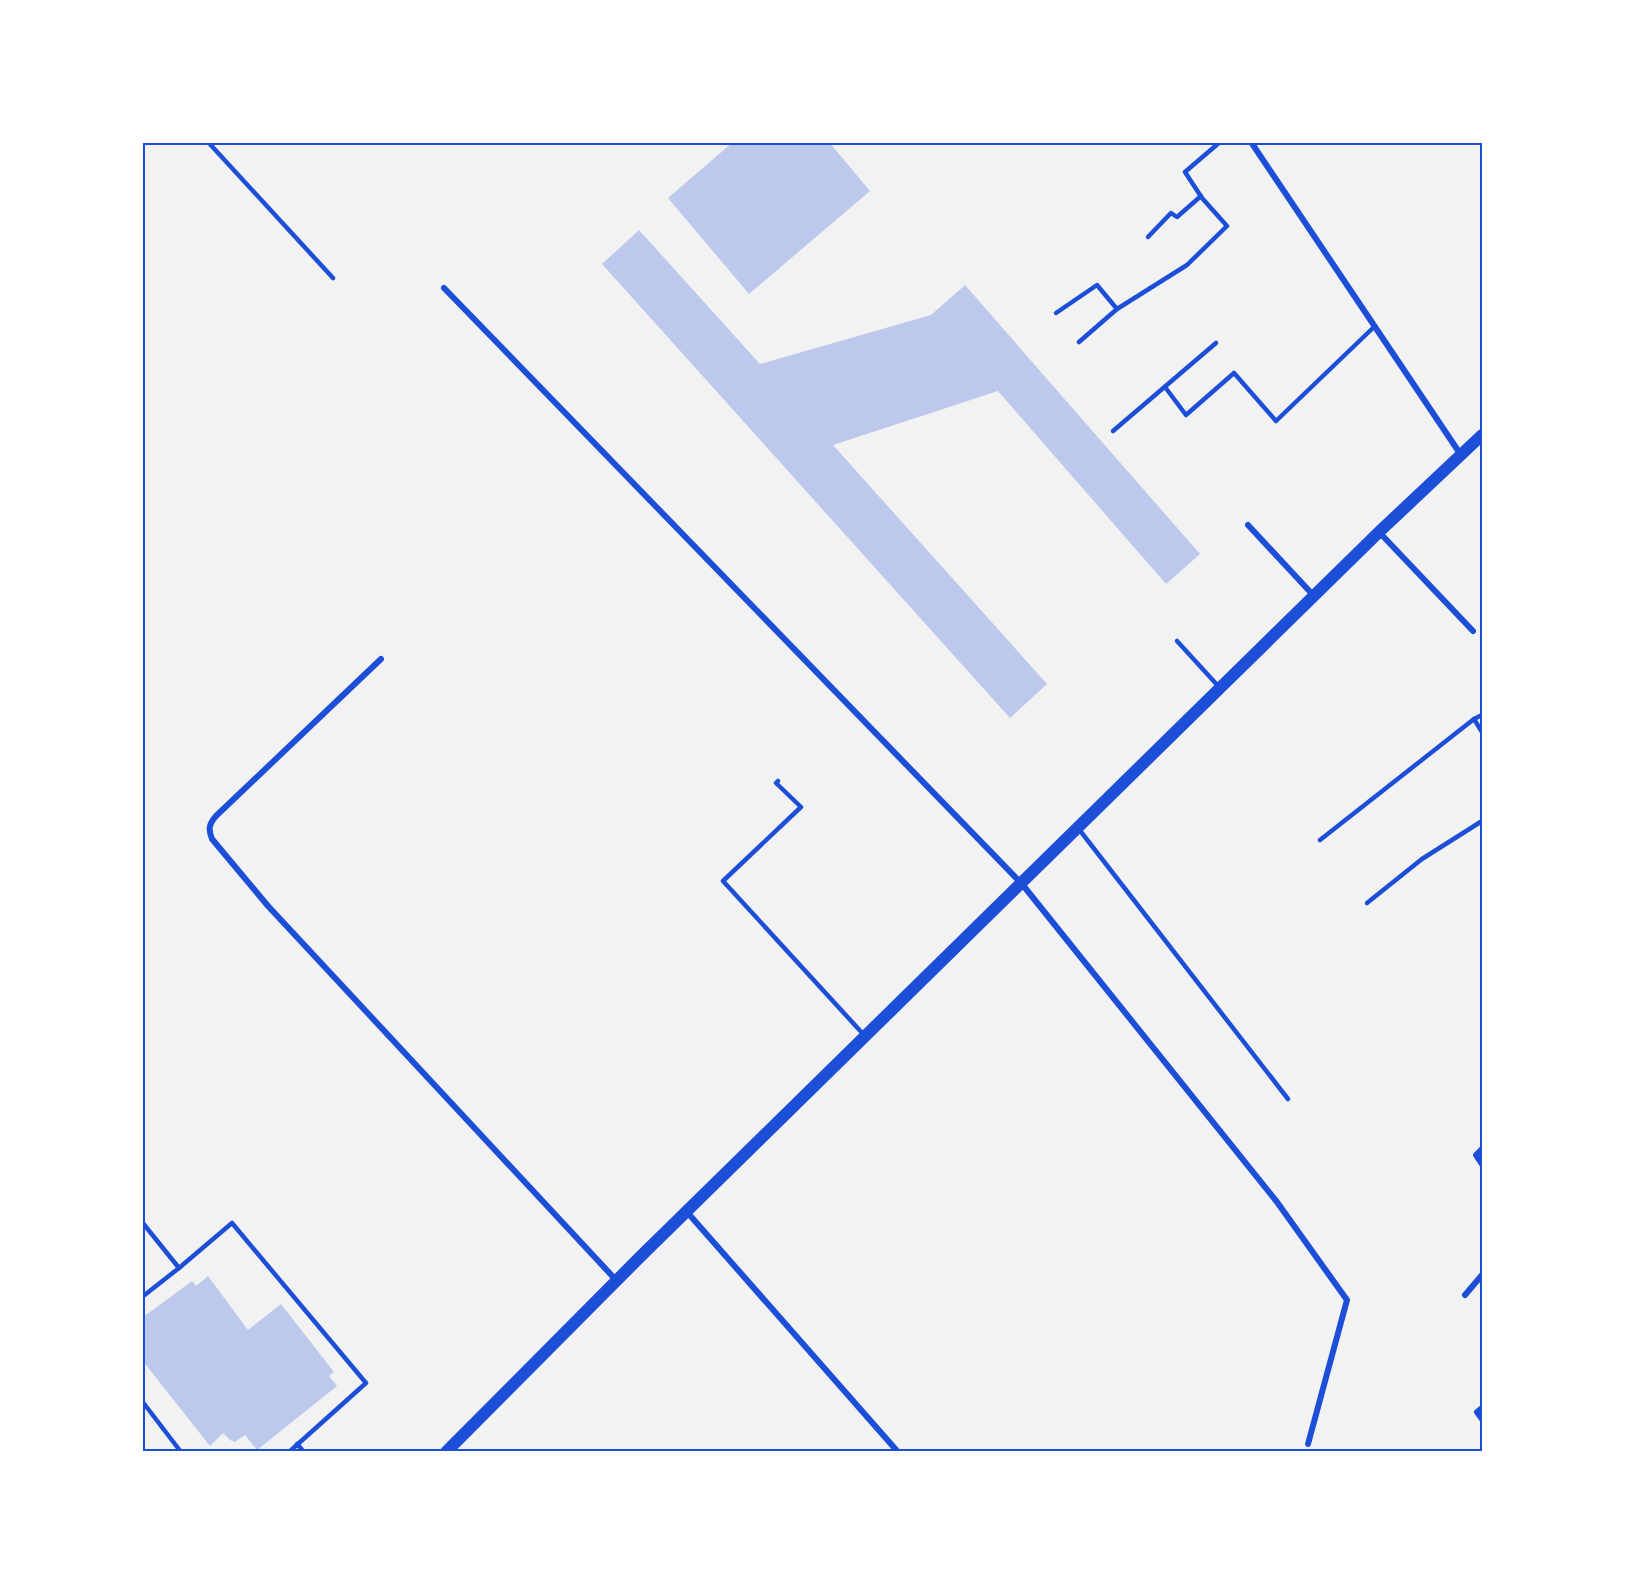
<svg xmlns="http://www.w3.org/2000/svg" width="1625" height="1594" font-family="'Times New Roman',serif">
  <style>
    .building { fill: #bdc9ec }
    .lines { fill: none; stroke-linecap: round; stroke-linejoin: round }
    .service { stroke: #1d4ed8; stroke-width: 4.5 }
    .minor { stroke: #1d4ed8; stroke-width: 6 }
    .secondary { stroke: #1d4ed8; stroke-width: 12 }
    .neatline { fill: none; stroke: #1d4ed8; stroke-width: 2 }
  </style>
  <rect width="100%" height="100%" fill="#f2f2f2"/>
  <g class="building">
    <polygon points="733,142 829,142 870,191 749,294 668,198"/>
    <polygon points="639,230 760,364 931,315 965,285 1200,554 1166,584 998,391 833,445 1047,684 1010,718 602,264"/>
    <polygon points="208,1276 248,1330 281,1304 334,1372 329,1376 337,1386 257,1450 245,1435 235,1442 230,1440 223,1433 210,1446 142,1360 142,1318 192,1281 196,1286"/>
  </g>
  <g class="lines">
    <g class="service">
      <polyline points="208,142 333,278"/>
      <polyline points="1148,237 1171,213 1177,217 1201,196"/>
      <polyline points="1056,313 1097,285 1117,309"/>
      <polyline points="1079,342 1117,309 1187,265 1227,226 1202,198 1185,172 1220,142"/>
      <polyline points="1165,387 1186,415 1234,373 1276,421 1375,326"/>
      <polyline points="1113,431 1216,343"/>
      <polyline points="1177,641 1220,688"/>
      <polyline points="1474,719 1482,732"/>
      <polyline points="778,781 776,783 801,807 723,881 864,1035"/>
      <polyline points="1078,828 1288,1099"/>
      <polyline points="1320,840 1474,719 1482,715"/>
      <polyline points="1367,903 1422,859 1482,821"/>
      <polyline points="142,1222 179,1268 142,1297"/>
      <polyline points="179,1268 232,1223 366,1383 289,1452"/>
      <polyline points="142,1401 181,1452"/>
      <polyline points="297,1444 304,1452"/>
    </g>
    <g class="minor">
      <polyline points="1251,142 1461,455"/>
      <polyline points="444,288 1022,884 1277,1202 1347,1300 1308,1444"/>
      <polyline points="1248,525 1314,596"/>
      <polyline points="1379,532 1473,631"/>
      <path d="M381,659L216,816C209,824 208,829 212,839L268,906L616,1280"/>
      <polyline points="1482,1149 1476,1155 1482,1164"/>
      <polyline points="687,1212 898,1452"/>
      <polyline points="1465,1295 1482,1275"/>
      <polyline points="1482,1408 1477,1412 1482,1419"/>
    </g>
    <polyline class="secondary" points="446,1452 640,1257 1220,688 1379,532 1482,435"/>
  </g>
  <rect width="1625" height="1594" fill="none" stroke="#ffffff" stroke-width="288"/>
  <rect x="144" y="144" width="1337" height="1306" class="neatline"/>
</svg>
